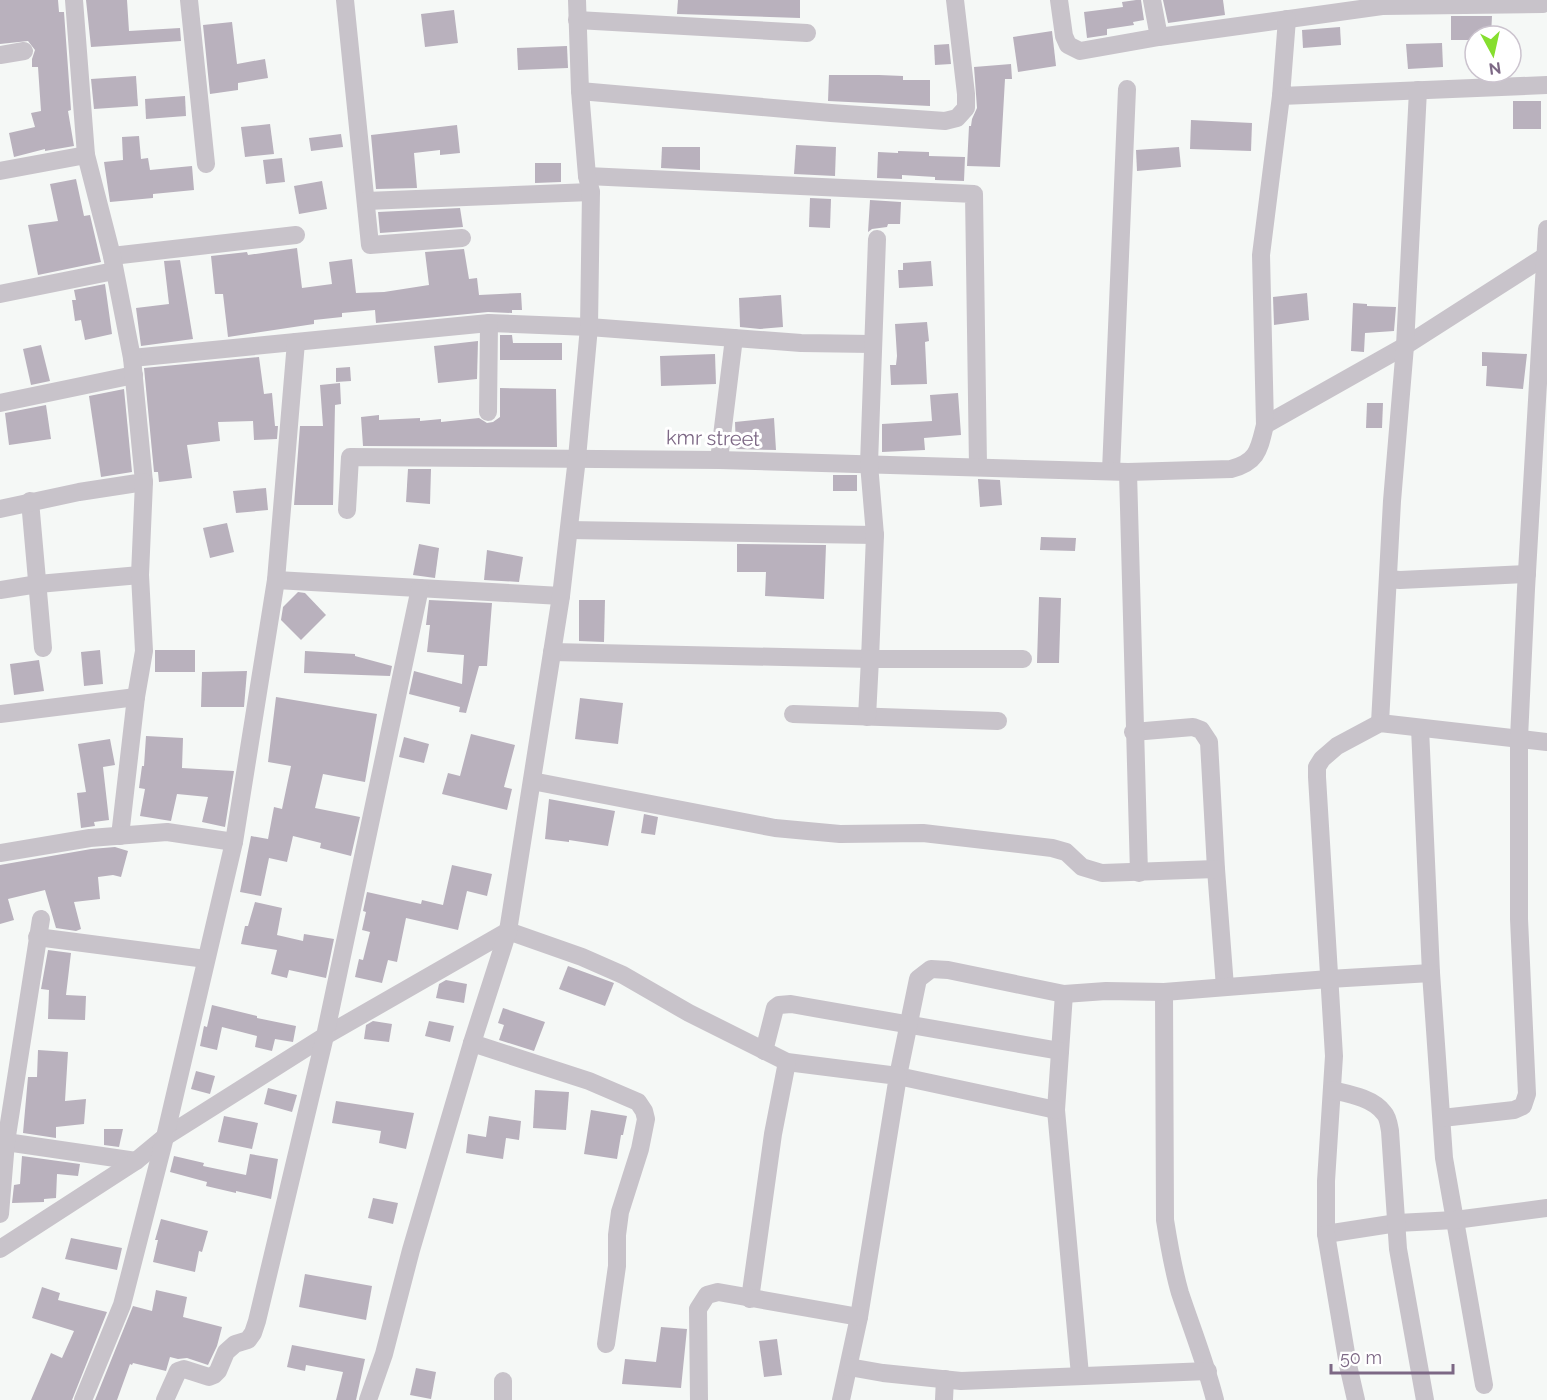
<svg xmlns="http://www.w3.org/2000/svg" width="1547" height="1400" font-family="Raleway,sans-serif">
  <style>
    .building { fill: #b9b1bd }
    .lines { fill: none; stroke-linecap: round; stroke-linejoin: round }
    .minor { stroke: #c8c3ca; stroke-width: 18 }
    .labels { text-anchor: middle; dominant-baseline: central; stroke-width: 6; stroke-linejoin: round; paint-order: stroke }
    .street-label { font-size: 20px; fill: #7d6885; stroke: #fff }
  </style>
  <rect width="100%" height="100%" fill="#f5f8f6"/>
  <g class="building">
    <polygon points="0,0 58,0 59,12 64,12 71,110 68,111 74,146 45,151 45,149 14,157 9,133 35,127 31,113 41,111 38,67 32,67 32,59 35,50 28,41 0,44"/>
    <polygon points="86,0 127,0 129,31 180,28 181,41 91,47"/>
    <polygon points="678,0 800,0 800,18 677,14"/>
    <polygon points="1136,0 1141,0 1144,20 1133,22 1134,25 1107,29 1107,35 1087,38 1084,12 1123,7 1122,2"/>
    <polygon points="1163,0 1223,0 1225,15 1168,23"/>
    <polygon points="454,10 458,43 425,47 421,14"/>
    <polygon points="1451,16 1492,16 1491,36 1475,36 1475,40 1451,40"/>
    <polygon points="232,22 237,64 265,59 268,78 238,83 238,90 210,94 203,25"/>
    <polygon points="1340,27 1341,45 1303,48 1302,30"/>
    <polygon points="1052,31 1056,66 1018,72 1013,37"/>
    <polygon points="1442,43 1443,67 1408,69 1406,44"/>
    <polygon points="949,44 951,64 935,65 934,45"/>
    <polygon points="567,46 568,68 518,70 517,48"/>
    <polygon points="1011,64 1012,79 1005,79 1000,167 967,166 969,126 971,126 972,119 977,108 974,67"/>
    <polygon points="829,75 879,75 903,76 903,80 930,80 930,106 828,101"/>
    <polygon points="136,76 138,106 94,109 91,79"/>
    <polygon points="185,96 186,116 146,119 145,99"/>
    <rect x="1513" y="101" width="28" height="28"/>
    <polygon points="1191,120 1252,123 1251,151 1190,149"/>
    <polygon points="270,124 274,154 245,157 241,127"/>
    <polygon points="457,125 460,153 440,155 440,150 414,153 417,188 376,189 371,135"/>
    <polygon points="341,134 343,147 311,151 309,138"/>
    <polygon points="139,136 141,159 148,158 150,170 192,166 194,190 153,194 153,198 110,202 104,162 123,160 122,137"/>
    <polygon points="796,145 836,147 835,176 794,174"/>
    <polygon points="662,147 700,147 700,170 661,168"/>
    <polygon points="1179,147 1181,167 1137,171 1136,150"/>
    <polygon points="898,151 929,152 929,156 965,157 964,181 935,180 935,177 902,175 902,179 877,178 878,152 898,153"/>
    <polygon points="282,158 285,182 266,184 263,160"/>
    <polygon points="535,163 561,163 561,182 535,183"/>
    <polygon points="76,179 84,216 90,215 101,262 38,275 28,225 58,221 50,184"/>
    <polygon points="322,181 327,209 299,214 294,186"/>
    <polygon points="810,198 831,199 830,228 809,227"/>
    <polygon points="870,200 901,202 900,224 888,224 887,227 872,229 868,232"/>
    <polygon points="460,208 463,227 380,233 378,212"/>
    <polygon points="297,248 302,288 332,284 329,262 352,259 356,293 384,292 429,285 425,252 464,249 469,279 477,278 479,295 521,293 522,310 512,310 512,313 488,312 376,323 375,310 342,313 342,317 314,320 314,324 228,337 223,294 215,294 211,256 247,252 248,255"/>
    <polygon points="180,260 193,339 141,346 136,308 169,304 164,261"/>
    <polygon points="931,261 933,286 899,288 898,270 903,270 903,263"/>
    <polygon points="105,284 112,334 85,340 81,320 75,321 72,300 76,300 74,290"/>
    <polygon points="1307,293 1309,320 1274,325 1273,297"/>
    <polygon points="781,295 783,327 760,329 740,327 739,298"/>
    <polygon points="1353,303 1367,304 1367,306 1396,307 1394,331 1365,333 1364,352 1351,351"/>
    <polygon points="927,322 929,341 925,342 927,384 891,385 890,365 896,365 897,356 895,324"/>
    <polygon points="500,335 512,335 513,343 562,343 562,360 500,360"/>
    <polygon points="478,341 477,379 438,383 434,346"/>
    <polygon points="41,345 50,381 31,385 23,349"/>
    <polygon points="1482,352 1527,354 1523,389 1486,386 1487,366 1482,366"/>
    <polygon points="715,354 716,384 661,386 660,356"/>
    <polygon points="259,357 264,394 272,393 275,426 278,426 277,439 254,440 253,421 218,422 220,441 187,445 192,478 159,482 158,472 154,472 144,368"/>
    <polygon points="350,367 351,381 336,382 336,368"/>
    <polygon points="340,383 341,404 335,405 333,505 294,505 300,426 323,426 320,385"/>
    <polygon points="500,388 556,389 557,447 363,446 361,417 379,415 379,420 420,418 420,421 441,419 441,422 479,418 487,423 493,422 500,417"/>
    <polygon points="124,389 132,472 101,477 89,396"/>
    <polygon points="958,393 961,435 924,438 925,450 882,452 882,424 932,421 930,395"/>
    <polygon points="1367,403 1383,403 1382,428 1366,428"/>
    <polygon points="46,405 51,439 9,445 5,413"/>
    <polygon points="774,418 776,450 736,449 735,422"/>
    <polygon points="408,469 431,469 430,504 406,502"/>
    <rect x="833" y="475" width="24" height="16"/>
    <polygon points="978,479 1000,480 1002,505 980,507"/>
    <polygon points="266,488 268,510 236,513 233,491"/>
    <polygon points="227,523 234,552 210,558 203,528"/>
    <polygon points="1041,537 1076,538 1075,551 1040,550"/>
    <polygon points="419,544 439,548 435,578 413,575"/>
    <polygon points="737,544 826,545 824,599 765,596 766,572 737,572"/>
    <polygon points="487,550 523,557 519,582 484,580"/>
    <polygon points="298,592 305,593 326,615 301,640 281,620 283,607"/>
    <polygon points="1039,597 1061,598 1059,663 1037,663"/>
    <polygon points="429,600 492,603 487,666 479,666 466,713 459,712 460,707 409,694 414,671 462,684 464,655 427,652 430,625 426,625"/>
    <polygon points="579,600 605,600 604,642 579,641"/>
    <polygon points="100,650 103,684 84,686 81,652"/>
    <rect x="155" y="650" width="40" height="22"/>
    <polygon points="305,651 355,654 355,656 392,666 390,676 304,673"/>
    <polygon points="39,660 44,691 14,695 10,664"/>
    <polygon points="247,671 244,707 201,707 202,672"/>
    <polygon points="276,697 377,714 365,782 323,774 315,808 360,817 351,856 320,848 321,843 293,836 287,862 269,858 261,896 240,892 251,836 268,839 274,807 282,809 291,766 268,762"/>
    <polygon points="580,698 623,703 618,744 575,739"/>
    <polygon points="471,734 515,745 504,787 512,789 507,810 442,794 448,773 460,776"/>
    <polygon points="146,736 183,738 182,768 234,771 225,827 202,822 208,797 177,794 171,821 140,816 145,789 139,788 142,766 144,766"/>
    <polygon points="404,737 429,744 424,763 399,757"/>
    <polygon points="110,739 115,765 103,767 109,820 94,822 95,826 81,828 77,793 86,792 78,744"/>
    <polygon points="549,799 615,811 608,846 569,840 569,842 545,839"/>
    <polygon points="644,814 658,817 655,835 641,833"/>
    <polygon points="115,847 128,851 121,877 113,875 98,877 100,899 74,902 81,929 76,931 56,928 45,890 8,899 14,920 0,924 0,865 91,849"/>
    <polygon points="452,865 492,874 487,896 467,891 458,930 406,918 397,962 388,960 382,983 355,977 359,959 363,960 370,932 362,930 366,912 363,911 367,892 421,904 422,900 443,905"/>
    <polygon points="255,902 282,908 277,935 303,941 304,934 334,939 326,978 289,970 287,978 271,974 277,950 241,944 245,926 248,926"/>
    <polygon points="48,950 71,953 66,995 86,996 85,1020 48,1019 49,990 41,989"/>
    <polygon points="568,966 614,983 605,1006 559,989"/>
    <polygon points="446,980 467,984 464,1003 436,998 439,984"/>
    <polygon points="212,1005 257,1016 257,1018 296,1026 293,1042 275,1039 272,1051 255,1047 257,1036 222,1027 217,1050 200,1046 204,1026 207,1027"/>
    <polygon points="503,1008 545,1022 534,1051 499,1040 504,1025 498,1023"/>
    <polygon points="373,1021 392,1024 389,1042 364,1039 366,1025"/>
    <polygon points="429,1021 454,1026 450,1042 425,1036"/>
    <polygon points="38,1050 68,1052 65,1101 86,1099 84,1124 56,1127 56,1138 23,1133 28,1077 37,1077"/>
    <polygon points="196,1071 215,1076 210,1094 191,1089"/>
    <polygon points="268,1088 297,1095 292,1112 264,1104"/>
    <polygon points="535,1090 569,1092 566,1130 533,1128"/>
    <polygon points="336,1101 414,1113 406,1149 379,1143 381,1131 332,1123"/>
    <polygon points="591,1110 627,1116 623,1135 621,1135 617,1159 584,1154"/>
    <polygon points="224,1116 258,1123 252,1149 218,1142"/>
    <polygon points="489,1116 521,1121 519,1140 506,1138 503,1159 466,1153 468,1134 486,1137"/>
    <polygon points="104,1129 123,1129 119,1147 104,1145"/>
    <polygon points="250,1154 278,1159 271,1199 236,1191 236,1193 206,1186 207,1182 170,1172 174,1156 204,1163 203,1166 246,1175"/>
    <polygon points="22,1156 80,1164 78,1176 57,1174 56,1198 44,1199 44,1202 12,1203 14,1185 20,1184"/>
    <polygon points="373,1198 398,1203 393,1224 368,1218"/>
    <polygon points="161,1219 208,1231 202,1252 199,1251 195,1272 153,1262 158,1240 155,1240"/>
    <polygon points="71,1238 122,1248 117,1270 65,1259"/>
    <polygon points="305,1274 372,1286 366,1320 299,1307"/>
    <polygon points="42,1287 60,1293 58,1300 107,1312 72,1400 31,1400 51,1353 62,1358 74,1331 32,1318"/>
    <polygon points="156,1290 187,1297 183,1317 222,1327 217,1346 208,1365 187,1358 178,1359 170,1357 166,1371 133,1363 132,1365 130,1364 117,1400 95,1400 133,1306 152,1311"/>
    <polygon points="661,1327 687,1329 681,1388 622,1384 625,1359 656,1362"/>
    <polygon points="777,1339 782,1375 764,1377 759,1341"/>
    <polygon points="292,1345 365,1359 356,1400 336,1400 343,1372 306,1365 305,1371 287,1367"/>
    <polygon points="416,1368 436,1372 431,1399 410,1395"/>
  </g>
  <g class="lines">
    <g class="minor">
      <polyline points="189,0 206,164"/>
      <polyline points="345,0 370,245 462,238"/>
      <polyline points="1059,0 1064,36 1068,45 1080,51 1159,37 1382,6 1543,4"/>
      <polyline points="1152,0 1159,37"/>
      <polyline points="1287,19 1281,96 1547,85"/>
      <polyline points="577,20 807,33"/>
      <polyline points="0,55 24,51"/>
      <polyline points="580,91 831,113 945,121 957,118 966,108 966,94 955,0"/>
      <polyline points="0,171 86,155"/>
      <polyline points="587,176 974,194 978,466"/>
      <polyline points="366,201 591,192"/>
      <polyline points="112,256 296,235"/>
      <polyline points="0,294 114,271"/>
      <polyline points="132,358 489,323 589,327 801,343 872,344"/>
      <polyline points="0,403 134,375"/>
      <polyline points="488,412 489,323"/>
      <polyline points="1265,425 1405,346 1547,255"/>
      <polyline points="719,460 734,338"/>
      <polyline points="1111,471 1127,89"/>
      <polyline points="30,501 43,648"/>
      <polyline points="0,509 79,492 144,482 132,358 112,256 86,155 74,0"/>
      <polyline points="347,510 350,457 719,460 1128,472"/>
      <polyline points="569,530 875,535"/>
      <polyline points="1388,579 1400,580 1527,574"/>
      <polyline points="276,580 561,596"/>
      <polyline points="0,590 38,584 140,575"/>
      <polyline points="552,652 870,659 875,535 869,464 877,239"/>
      <polyline points="0,714 136,697"/>
      <polyline points="793,714 998,721"/>
      <polyline points="867,717 870,659 1023,659"/>
      <polyline points="1380,723 1392,501 1405,346 1418,90"/>
      <polyline points="1420,728 1431,973 1444,1158 1484,1385"/>
      <polyline points="1133,732 1193,727 1201,730 1209,742 1216,869 1225,987"/>
      <polyline points="1547,742 1380,723 1337,746 1322,759 1317,767 1317,777 1334,1056 1326,1181 1326,1234 1397,1223 1455,1220 1547,1208"/>
      <polyline points="532,781 775,828 840,834 923,833 1052,848 1066,852 1082,867 1102,873 1216,869"/>
      <polyline points="120,836 136,697 144,651 140,575 144,482"/>
      <polyline points="0,853 90,838 167,832 234,842"/>
      <path d="M1139,873L1128,472L1231,469C1258,462 1259,449 1265,425L1261,255L1281,96"/>
      <polyline points="37,937 206,959"/>
      <path d="M1164,992L1165,1220C1169,1245 1173,1269 1180,1293C1192,1329 1206,1364 1215,1400"/>
      <polyline points="1064,994 1056,1110 1080,1375"/>
      <polyline points="472,1043 589,1081 638,1102 644,1111 646,1119 640,1149 620,1212 617,1235 617,1266 606,1344"/>
      <polyline points="764,1051 775,1008 779,1005 791,1004 1060,1051"/>
      <path d="M1332,1090C1349,1094 1373,1098 1384,1113C1388,1117 1389,1125 1390,1131L1398,1249L1425,1400"/>
      <polyline points="1056,1110 898,1076 918,979 931,969 948,970 1064,994 1106,991 1164,992 1329,979 1431,973"/>
      <polyline points="1442,1118 1514,1110 1523,1106 1527,1094 1519,919 1519,738 1526,589 1547,229"/>
      <polyline points="6,1142 136,1161"/>
      <polyline points="0,1214 6,1142 41,919"/>
      <polyline points="1326,1234 1348,1365 1356,1400"/>
      <polyline points="0,1249 136,1161 165,1137 325,1036 508,931 582,957 623,975 689,1013 787,1062 898,1076 859,1317 841,1400"/>
      <polyline points="750,1299 773,1134 787,1062"/>
      <polyline points="849,1367 883,1373 961,1381 1208,1371"/>
      <polyline points="83,1400 122,1305 165,1137 234,842 276,580 296,342"/>
      <polyline points="165,1400 178,1371 184,1369 209,1377 214,1375 218,1371 226,1352 235,1344 248,1340 253,1333 257,1321 325,1036 420,588"/>
      <polyline points="368,1400 384,1354 411,1250 472,1043 508,931 561,596 577,458 589,327 591,192 587,176 580,91 577,0"/>
      <polyline points="503,1400 503,1381"/>
      <polyline points="699,1400 698,1309 707,1295 718,1292 859,1317"/>
      <polyline points="944,1400 945,1379"/>
    </g>
  </g>
  <g class="labels">
    <g class="street-label">
      <text transform="translate(713 438) rotate(1)">kmr street</text>
    </g>
  </g>
  <g transform="translate(1493 54) rotate(172)"><circle r="28" fill="#ffffff" stroke="#cbc3ce" stroke-width="1.5"/>
  <path d="M0-4.5L10 22L0 15L-10 22Z" fill="#86de2f"/>
  <text y="-9" font-size="16" font-weight="bold" text-anchor="middle" fill="#7d6885">N</text>
  </g>
  <path d="M1331 1364v9h122v-9" fill="none" stroke="#7d6885" stroke-width="3"/>
  <text x="1340" y="1364" font-size="18" fill="#7d6885" stroke="#ffffff" stroke-width="4.5" paint-order="stroke">50 m</text>
</svg>
